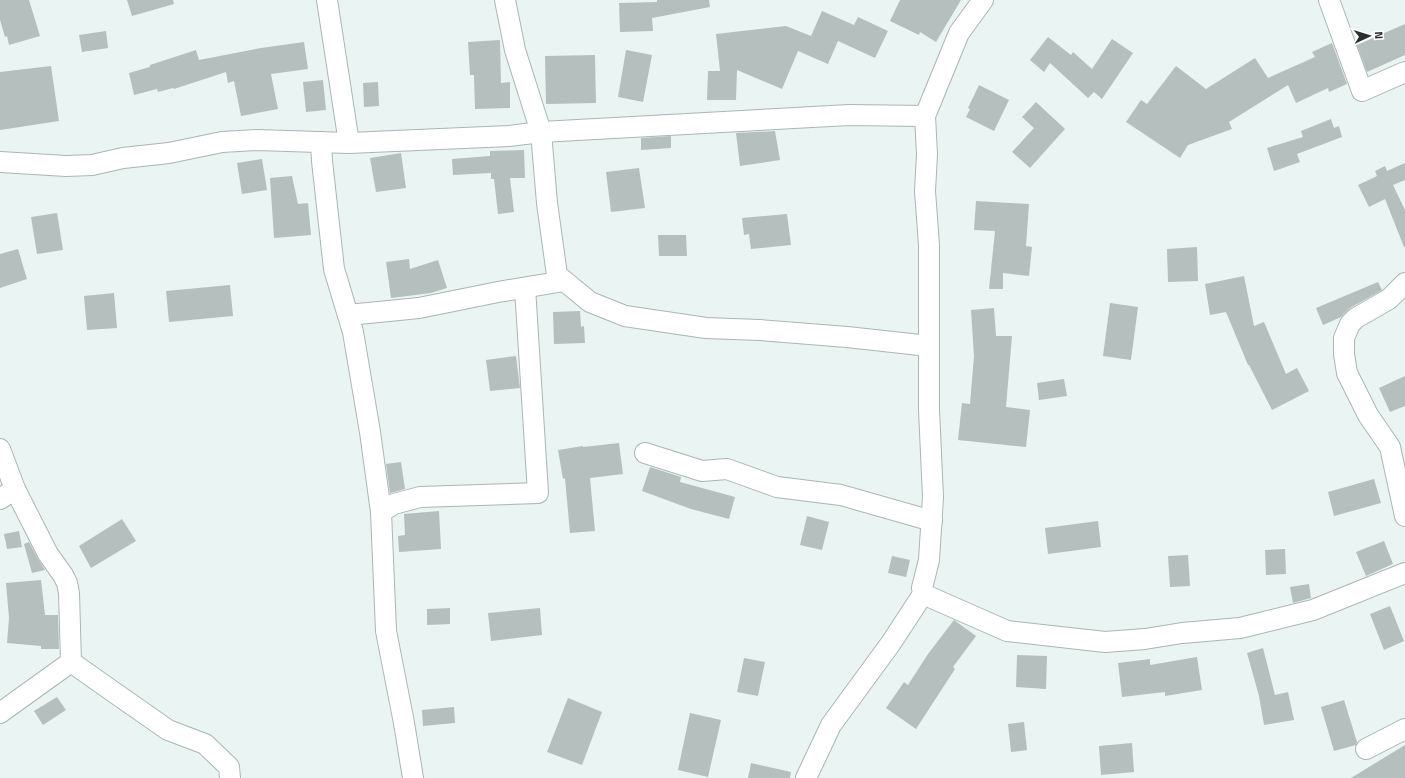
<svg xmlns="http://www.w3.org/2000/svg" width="1405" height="778" font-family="'Titillium Web',sans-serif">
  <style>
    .building { fill: #b5bfbe }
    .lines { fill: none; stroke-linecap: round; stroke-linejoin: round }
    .street-casing { stroke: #abb5b5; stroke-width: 22 }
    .street { stroke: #fff; stroke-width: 20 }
  </style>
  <rect width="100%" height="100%" fill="#eaf4f3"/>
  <g class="building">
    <polygon points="0,0 29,0 40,36 9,45 7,36 5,37 0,20"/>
    <polygon points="127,0 173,0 174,4 132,16"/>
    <polygon points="657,0 709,0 710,7 652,18 653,31 620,32 619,3 657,2"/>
    <polygon points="900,0 961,0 936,42 920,32 919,35 890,21"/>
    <polygon points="822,11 854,25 858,17 888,31 875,58 838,41 828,64 798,51 782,89 737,70 736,100 707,100 708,71 720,71 716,34 786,26 811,36"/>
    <polygon points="1405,24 1405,55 1367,72 1357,45"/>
    <polygon points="106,31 108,48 82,52 79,35"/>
    <polygon points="1048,37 1071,55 1073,52 1092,69 1112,39 1133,53 1102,99 1094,92 1088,98 1050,63 1044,72 1030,60"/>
    <polygon points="500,40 501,83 510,82 510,108 475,109 474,75 470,75 468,42"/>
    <polygon points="304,42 308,69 271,74 278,109 241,116 234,81 228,83 226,72 174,89 173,88 158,92 157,89 134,95 129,73 150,67 150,65 196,50 199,60 261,48"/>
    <polygon points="1332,43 1347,84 1329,92 1328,88 1296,103 1288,85 1229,122 1232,129 1188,145 1180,158 1126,122 1141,100 1147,104 1176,66 1206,89 1255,58 1268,78 1315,57 1312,52"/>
    <polygon points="626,50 652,55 643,102 618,97"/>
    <polygon points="595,55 596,103 546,104 545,56"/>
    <polygon points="51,66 59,121 0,130 0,72"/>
    <polygon points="323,80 326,110 306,112 303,82"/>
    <polygon points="378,82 379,106 364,107 363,83"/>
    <polygon points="979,85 1009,100 994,131 966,117 970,109 968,108"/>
    <polygon points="1036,102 1065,129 1030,168 1012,152 1034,128 1022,117"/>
    <polygon points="1331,119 1334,128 1339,126 1342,137 1297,154 1300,162 1274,171 1267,148 1303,137 1301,131"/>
    <polygon points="775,131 780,160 740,166 736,133"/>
    <polygon points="671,136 671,148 641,150 641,138"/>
    <polygon points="524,150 525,178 510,178 514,212 498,214 494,179 491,179 491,173 453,175 452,159 490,156 490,151"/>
    <polygon points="401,153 406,188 376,192 370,158"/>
    <polygon points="262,159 267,190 242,194 237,163"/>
    <polygon points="1405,163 1405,180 1393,185 1405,210 1405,247 1404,247 1385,199 1369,207 1358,185 1377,176 1375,171 1385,166 1387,171"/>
    <polygon points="639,168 645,208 611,212 606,172"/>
    <polygon points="292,176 298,204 308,203 311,235 274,238 270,178"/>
    <polygon points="976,201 1029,204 1026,246 1032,247 1029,276 1003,273 1003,289 989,289 995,231 974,230"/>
    <polygon points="57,213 63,250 37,254 31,217"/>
    <polygon points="787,214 791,245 751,249 749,234 744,235 742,218"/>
    <polygon points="658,235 686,235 687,256 659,256"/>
    <polygon points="1197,247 1198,281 1168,282 1167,249"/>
    <polygon points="18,249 27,279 0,288 0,254"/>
    <polygon points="409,259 410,269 438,260 447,288 431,293 391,298 386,262"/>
    <polygon points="1244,276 1254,326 1264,322 1286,374 1297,368 1309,391 1272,410 1249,365 1248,365 1226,312 1210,315 1205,284"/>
    <polygon points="1378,282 1382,290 1350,308 1341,317 1323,325 1316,308"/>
    <polygon points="230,285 233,316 169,322 166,291"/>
    <polygon points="114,293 117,328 87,330 84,296"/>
    <polygon points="1110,303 1138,307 1131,360 1103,356"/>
    <polygon points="994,308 996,336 1012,336 1006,407 1030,410 1026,447 958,440 962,403 970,404 974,356 971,310"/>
    <polygon points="580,311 581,327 584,326 585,343 554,344 553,312"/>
    <polygon points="516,356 520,388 490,391 486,360"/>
    <polygon points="1405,376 1405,406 1390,412 1379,388"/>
    <polygon points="1064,379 1067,396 1039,400 1037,383"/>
    <polygon points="619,443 623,474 590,478 595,531 570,533 565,478 563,479 558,450 583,446 583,447"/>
    <polygon points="401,462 405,489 390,493 386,464"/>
    <polygon points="650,467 681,477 680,482 735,497 729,519 691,509 642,491"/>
    <polygon points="1374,479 1381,503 1334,516 1328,492"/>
    <polygon points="439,511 441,549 399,552 398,536 405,535 404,514"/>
    <polygon points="807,516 829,522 822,550 800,545"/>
    <polygon points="122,519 136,541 91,568 79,546"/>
    <polygon points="1098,521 1101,547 1048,554 1045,528"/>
    <polygon points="19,531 22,547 7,549 4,534"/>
    <polygon points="1384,541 1393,564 1366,576 1356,552"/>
    <polygon points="29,542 38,559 45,570 32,573 24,544"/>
    <polygon points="1285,549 1286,574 1266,575 1265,550"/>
    <polygon points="1188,555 1190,586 1170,587 1168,556"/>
    <polygon points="892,556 910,560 906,577 888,573"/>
    <polygon points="41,580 45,615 58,615 59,649 41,649 41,646 7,643 9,618 6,583"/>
    <polygon points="1309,584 1311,598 1293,603 1290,587"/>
    <polygon points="1390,606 1404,641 1384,650 1370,614"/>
    <polygon points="450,608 450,624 427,625 427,609"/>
    <polygon points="540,608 542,635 491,641 488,613"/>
    <polygon points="954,620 976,636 953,667 955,669 916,729 886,708 904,682 908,685 928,654"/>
    <polygon points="1263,648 1275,695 1288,692 1294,720 1264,725 1259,696 1247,653"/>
    <polygon points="1017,655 1047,656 1046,689 1016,687"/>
    <polygon points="1197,657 1202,690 1165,696 1165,692 1122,697 1118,663 1150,659 1150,665"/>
    <polygon points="744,658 765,662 758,696 737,692"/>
    <polygon points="57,697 66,710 43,725 34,711"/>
    <polygon points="568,698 602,712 582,765 547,752"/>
    <polygon points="1344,700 1357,742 1356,745 1334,751 1321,707"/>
    <polygon points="454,707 455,723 423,726 422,710"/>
    <polygon points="690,713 721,720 708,777 678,770"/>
    <polygon points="1024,722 1027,750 1011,752 1008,724"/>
    <polygon points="1132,743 1134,772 1101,775 1099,746"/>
    <polygon points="1405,745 1405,778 1351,778"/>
    <polygon points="751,763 791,772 790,778 748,778"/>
  </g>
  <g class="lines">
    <defs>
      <g id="street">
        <polyline points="327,0 349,143"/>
        <polyline points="505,0 515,50 541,132 547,203 557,275 590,302 625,316 706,328 760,330 847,337 929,346"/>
        <polyline points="1329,0 1362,91 1405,72"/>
        <polyline points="321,142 322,161 334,269 353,332 370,432 381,512"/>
        <polyline points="0,162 66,166 92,165 123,158 169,153 222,142 257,140 349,143 509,136 541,132 849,115 925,116"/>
        <polyline points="1405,283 1389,299 1356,318 1350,324 1344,338 1344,354 1347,373 1368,415 1390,447 1405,516"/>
        <polyline points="348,315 419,308 498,292 564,281"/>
        <polyline points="0,449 15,489 48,554 63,575 67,583 69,593 71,662 115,693 168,730 205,744 229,767 230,778"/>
        <polyline points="645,453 702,471 727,469 777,487 841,495 932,521"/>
        <polyline points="0,499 15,489"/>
        <polyline points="923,594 1007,631 1105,642 1145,639 1182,633 1240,628 1313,610 1405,573"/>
        <polyline points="0,713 71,662"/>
        <polyline points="1366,749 1405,729"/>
        <polyline points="413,778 404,723 386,631 381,512 394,504 420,497 538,493 525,288"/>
        <polyline points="806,778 831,725 891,643 923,594 922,588 929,560 933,497 929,410 929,245 925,191 927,154 925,116 959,33 983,0"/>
      </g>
    </defs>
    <use href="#street" class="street-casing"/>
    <use href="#street" class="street"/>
  </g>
  <g transform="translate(1369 36) rotate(86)" stroke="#ffffff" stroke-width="3" paint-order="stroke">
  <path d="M0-3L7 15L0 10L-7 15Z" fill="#2b2f2f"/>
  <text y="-6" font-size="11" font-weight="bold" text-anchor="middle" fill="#2b2f2f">N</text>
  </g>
</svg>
